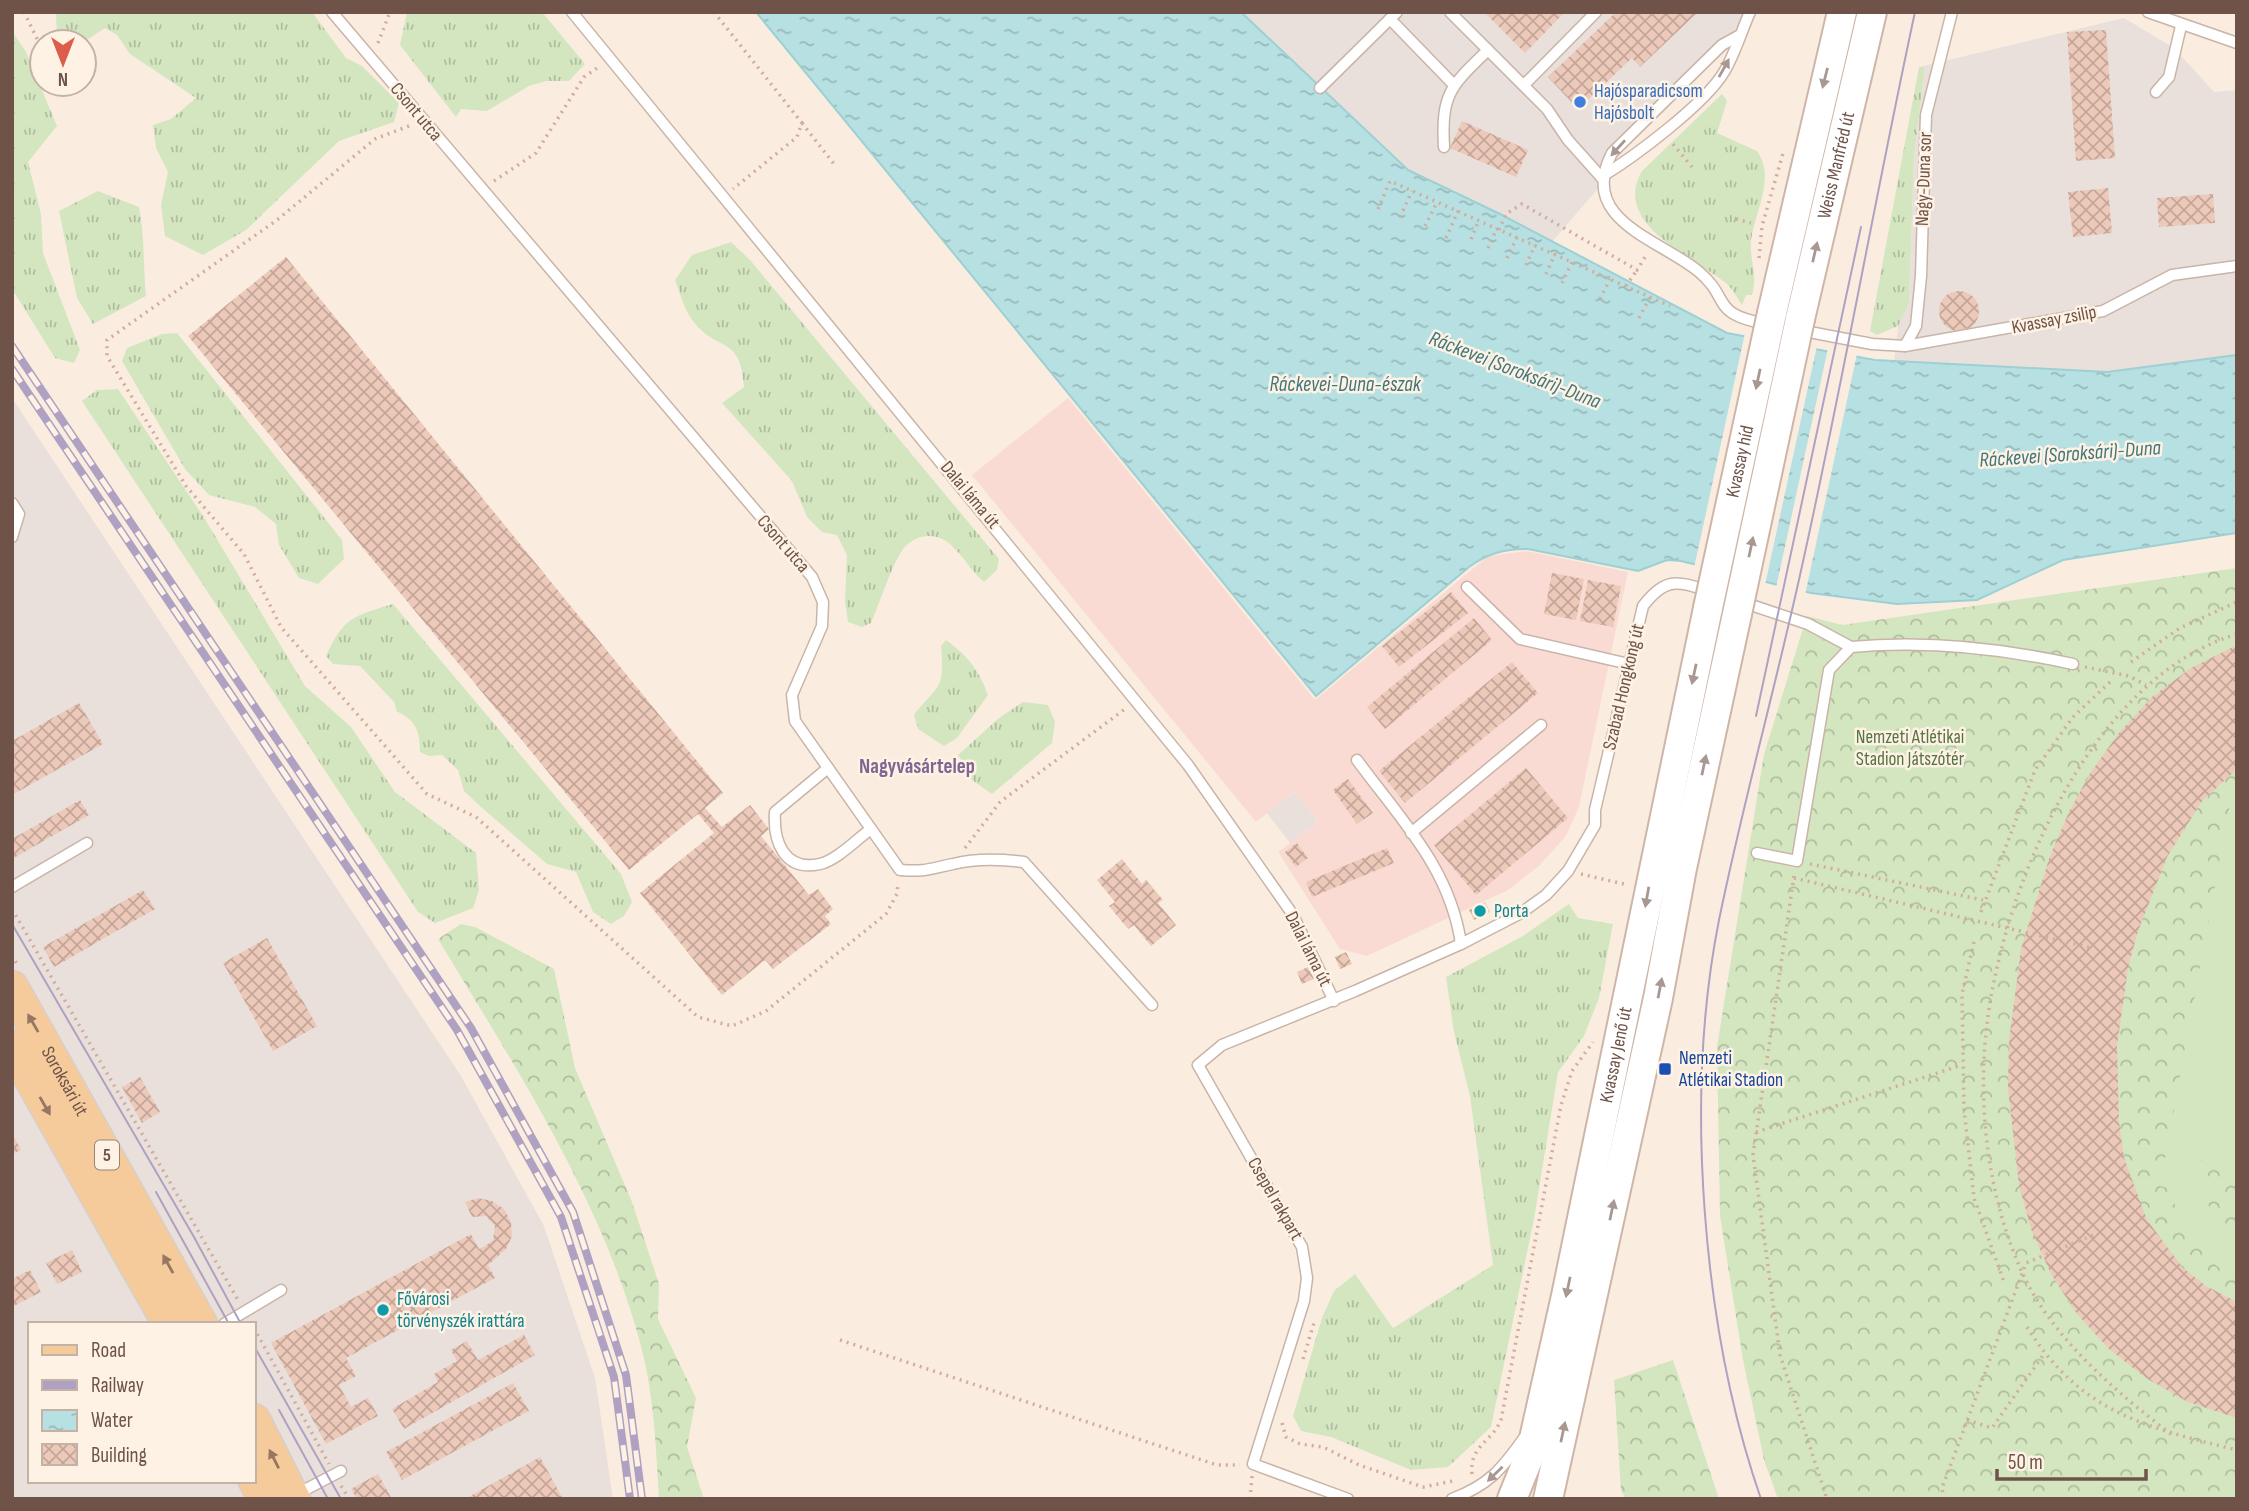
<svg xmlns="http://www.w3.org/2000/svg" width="2249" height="1511" font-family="'Sofia Sans Condensed',sans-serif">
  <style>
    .commercial { fill: #fadbd4 }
    .industrial { fill: #e9e0db; fill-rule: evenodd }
    .grass { fill: url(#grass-tufts) }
    .forest { fill: url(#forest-crowns) }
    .garden { fill: #d3e6c0 }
    .water { fill: url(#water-ripples); stroke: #9dd0d3; stroke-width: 2 }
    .pier { fill: #faede0 }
    .building { fill: url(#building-cross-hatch) }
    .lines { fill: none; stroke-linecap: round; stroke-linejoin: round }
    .service-casing { stroke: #c9b4a8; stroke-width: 13 }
    .secondary-casing { stroke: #cfb5a8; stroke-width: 32 }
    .primary-casing { stroke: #d7cfcc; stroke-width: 35 }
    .path { stroke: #d2ac9d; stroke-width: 3.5; stroke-dasharray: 2 5; stroke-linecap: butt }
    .service { stroke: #fff; stroke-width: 10 }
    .secondary { stroke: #fff; stroke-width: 28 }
    .primary { stroke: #f5cb9c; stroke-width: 32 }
    .tram { stroke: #afa1c1; stroke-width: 2 }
    .rail-casing { stroke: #afa1c1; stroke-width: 8 }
    .rail { stroke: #fef2e5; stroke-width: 5; stroke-dasharray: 16; stroke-linecap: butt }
    .secondary-bridge-casing { stroke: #cfb5a8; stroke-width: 32; stroke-linecap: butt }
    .secondary-bridge { stroke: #fff; stroke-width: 28 }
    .oneway { fill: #a99892 }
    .oneway2 { fill: #977762 }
    .shop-dot { fill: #3f7fe0; stroke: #fef2e5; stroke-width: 2.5 }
    .culture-dot { fill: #0f9aa8; stroke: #fef2e5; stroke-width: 2.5 }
    .transit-dot { fill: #1a4fb4; stroke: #fef2e5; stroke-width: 2.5 }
    .labels { text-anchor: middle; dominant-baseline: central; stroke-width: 5; stroke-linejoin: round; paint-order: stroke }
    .shield { fill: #fef2e5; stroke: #9a8378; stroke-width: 2 }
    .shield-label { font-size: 18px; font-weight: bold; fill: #6f5349 }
    .shop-label { font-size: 19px; fill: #366cbe; stroke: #fef2e5; text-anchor: start }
    .street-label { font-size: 19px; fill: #6f5349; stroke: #fef2e5 }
    .park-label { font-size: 19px; fill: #567442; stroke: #fef2e5 }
    .culture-label { font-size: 19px; fill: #0d838f; stroke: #fef2e5; text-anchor: start }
    .transit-label { font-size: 19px; fill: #164399; stroke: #fef2e5; text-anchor: start }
    .water-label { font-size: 21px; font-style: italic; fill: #42777b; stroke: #fef2e5 }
    .neighbourhood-label { font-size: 21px; font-weight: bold; fill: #7e6592; stroke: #fef2e5 }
  </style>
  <defs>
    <pattern id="grass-tufts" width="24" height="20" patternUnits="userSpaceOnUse" patternTransform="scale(1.75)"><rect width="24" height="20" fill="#d3e6c0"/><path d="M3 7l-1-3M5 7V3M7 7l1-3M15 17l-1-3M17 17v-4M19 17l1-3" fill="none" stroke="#afbd9e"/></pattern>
    <pattern id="forest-crowns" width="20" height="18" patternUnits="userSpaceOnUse" patternTransform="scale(1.75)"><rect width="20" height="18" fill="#d3e6c0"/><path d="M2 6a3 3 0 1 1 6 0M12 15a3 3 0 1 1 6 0" fill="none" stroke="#afbd9e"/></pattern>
    <pattern id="water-ripples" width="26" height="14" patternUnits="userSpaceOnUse" patternTransform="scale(1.75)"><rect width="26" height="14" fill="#b6e0e2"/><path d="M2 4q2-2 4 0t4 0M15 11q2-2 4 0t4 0" fill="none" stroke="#98b8b9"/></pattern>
    <pattern id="building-cross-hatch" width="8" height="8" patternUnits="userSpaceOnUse" patternTransform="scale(1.75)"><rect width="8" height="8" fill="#edc9ba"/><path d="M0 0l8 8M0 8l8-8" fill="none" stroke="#c4a699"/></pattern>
  </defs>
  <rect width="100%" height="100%" fill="#faede0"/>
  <polygon class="commercial" points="1068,398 1315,700 1488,556 1527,551 1628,572 1579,807 1566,836 1539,866 1508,890 1367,956 1340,949 1278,852 1318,822 1295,792 1256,822 972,475"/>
  <g class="industrial">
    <polygon points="1241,12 1750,12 1740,35 1612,153 1601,185 1552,242 1408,170"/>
    <polygon points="2124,18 2174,48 2214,92 2237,90 2237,355 2107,372 1894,361 1898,326 1909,302 1914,156 1925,68 1919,67"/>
    <path d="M12,398L461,1076L544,1226L595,1378L613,1499H12ZM30,1324H254V1481H30Z"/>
    <polygon points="1295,792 1318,822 1290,843 1267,813"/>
  </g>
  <g class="grass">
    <polygon points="56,12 312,12 346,58 362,66 399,103 394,122 339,141 246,230 203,255 165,236 161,205 168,172 156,148 153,125 171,119 196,98 130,54 117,35 105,28 85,41 57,40"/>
    <polygon points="407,12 542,12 585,64 569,81 546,81 529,86 487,111 461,109 456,117 400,45"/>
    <polygon points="12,31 26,52 57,126 28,162 41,214 43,253 80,350 74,363 55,358 12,289"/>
    <polygon points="1919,67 1925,67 1914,156 1909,303 1898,326 1877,335 1870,331"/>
    <path d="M1722,94L1727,101L1717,133L1757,151C1776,178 1755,211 1751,240C1749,259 1758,274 1752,295H1746L1742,305C1737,298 1733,289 1726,283C1692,257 1611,223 1642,171Z"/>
    <path d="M98,191L139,207C145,237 143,266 146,296L93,324L77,298L59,211Z"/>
    <path d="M731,242L750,260L999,559L997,570L984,582C971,571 964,557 952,546C938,532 917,533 904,548C893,561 879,605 871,623L862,627L848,622L845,601L847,555L837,535L822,532L807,517L792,481L722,403L744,387C741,334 717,353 693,321C684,310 680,292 675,280L692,255Z"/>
    <polygon points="177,333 342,540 344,559 318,584 299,578 279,545 276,524 255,507 209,495 185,469 122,361 127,348 162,334"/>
    <polygon points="118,389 203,516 305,686 351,727 395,792 476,853 479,890 473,908 435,923 418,912 82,401 97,390"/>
    <path d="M393,604L621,874L632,902L624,916L611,924L593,912L576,872L547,864L481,807L464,791L458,770L442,755L429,756L420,752C420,731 416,720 396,711L395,703L360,666L333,664L326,656C344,617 353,616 393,604Z"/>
    <path d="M946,640C967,655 979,670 988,695L957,738L944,746L918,729L914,715C939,683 945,691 941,646Z"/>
    <polygon points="1023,702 1048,705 1055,722 1052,743 992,794 972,780 958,755 999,718"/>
    <polygon points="1569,904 1578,918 1613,924 1599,998 1584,1036 1558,1072 1534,1219 1491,1427 1448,1467 1411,1470 1331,1437 1301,1431 1293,1416 1322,1318 1334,1291 1355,1274 1393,1328 1493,1265 1470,1096 1454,1032 1446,977 1523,936"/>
  </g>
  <g class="forest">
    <polygon points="2237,568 2237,1499 1778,1499 1764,1460 1743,1360 1720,1216 1717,1047 1764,754 1807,616 1842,625"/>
    <path d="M461,924L475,927L554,969L575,1068L632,1202L659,1284L658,1319L696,1398L687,1447L704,1499H659C656,1448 654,1395 641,1346C602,1199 516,1068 438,939Z"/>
    <polygon points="1673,1360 1719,1499 1626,1499 1621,1491 1614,1380"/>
  </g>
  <path class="garden" d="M2230,804L2237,806V1166L2199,1160L2204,1193L2210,1209L2237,1243V1281C2201,1258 2181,1228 2169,1188L2160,1186Z"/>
  <path class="water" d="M756,12H1241L1408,170L1500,214L1727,333L1875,360L2107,372L2237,355V533L2063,560L1977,600L1897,604L1811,593L1681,561L1667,560L1638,571L1528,549C1504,549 1488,553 1469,567L1316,696Z"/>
  <g class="pier">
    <polygon points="1745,333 1817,346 1765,585 1694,568"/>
    <polygon points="1828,348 1857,354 1805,595 1776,588"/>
  </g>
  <g class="building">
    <polygon points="1484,12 1565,12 1525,53"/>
    <polygon points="1616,12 1698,12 1640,67 1632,58 1578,109 1548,77"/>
    <polygon points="2106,30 2115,158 2076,161 2067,32"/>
    <polygon points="1462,121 1528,150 1516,177 1450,148"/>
    <polygon points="2108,188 2112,233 2073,237 2068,192"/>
    <polygon points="2213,194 2215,223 2159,227 2157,198"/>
    <polygon points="286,257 723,793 705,808 722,827 750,805 769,829 761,836 809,895 818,889 833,909 825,916 831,924 773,969 765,960 722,995 640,893 714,833 698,814 629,870 188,336"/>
    <circle cx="1959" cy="311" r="20"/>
    <polygon points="1552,573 1584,579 1576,620 1544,614"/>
    <polygon points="1588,580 1621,586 1613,627 1580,621"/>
    <polygon points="1451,592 1468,613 1399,667 1382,646"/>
    <polygon points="1474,618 1492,640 1385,729 1367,707"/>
    <polygon points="2237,645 2237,769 2202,801 2167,857 2138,931 2128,968 2117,1046 2119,1122 2124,1158 2147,1220 2183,1268 2206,1286 2237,1302 2237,1418 2188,1402 2146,1378 2109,1349 2077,1314 2051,1274 2031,1229 2019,1185 2008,1089 2009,1041 2021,949 2050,856 2069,812 2091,772 2119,733 2152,697 2191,668"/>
    <polygon points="1512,662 1538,693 1405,803 1379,771"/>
    <polygon points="79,703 103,744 12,795 12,741"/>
    <polygon points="1526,768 1568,818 1476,895 1434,845"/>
    <polygon points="1348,779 1373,813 1357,824 1333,790"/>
    <polygon points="80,800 89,815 12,859 12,839"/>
    <polygon points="1297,843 1308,858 1296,867 1285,852"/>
    <polygon points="1387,848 1394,863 1312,897 1306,882"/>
    <polygon points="1122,859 1142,884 1146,880 1163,900 1158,903 1176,925 1151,946 1134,925 1128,929 1109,906 1115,902 1097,880"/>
    <polygon points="143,890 155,909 54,967 43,947"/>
    <polygon points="1485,902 1490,912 1474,920 1469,910"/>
    <polygon points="267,938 317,1026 273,1051 223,963"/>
    <polygon points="1346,952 1352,964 1340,969 1335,957"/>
    <polygon points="1308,967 1314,979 1302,984 1297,972"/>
    <polygon points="140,1077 160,1112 142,1123 122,1087"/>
    <polygon points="12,1133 21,1150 12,1154"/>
    <polygon points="478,1198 492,1201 504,1209 511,1222 512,1236 506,1249 488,1265 495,1278 346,1358 356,1376 339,1385 351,1407 368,1398 378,1416 326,1444 271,1343 471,1234 479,1249 488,1244 493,1240 495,1226 486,1216 472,1217 465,1202"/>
    <polygon points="72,1250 82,1272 57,1284 46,1263"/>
    <polygon points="30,1270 41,1292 12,1307 12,1279"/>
    <polygon points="524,1335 535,1355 404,1429 392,1409 438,1382 434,1374 457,1361 451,1350 467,1341 478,1360"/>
    <polygon points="513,1383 529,1411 402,1480 386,1452"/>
    <polygon points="540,1457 563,1499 465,1499"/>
    <polygon points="378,1474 392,1499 357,1499 351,1489"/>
  </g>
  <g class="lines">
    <defs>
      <g id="service">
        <path d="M332,12L812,577L823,602L822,626L792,695L795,721L900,870C926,872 929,869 953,864C977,858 1000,859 1024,862L1152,1005"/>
        <polyline points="572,12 1188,765 1293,915 1334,1001"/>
        <polyline points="1450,12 1547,109 1568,140 1601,177"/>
        <polyline points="2148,12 2237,43"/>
        <polyline points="1390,19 1453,84"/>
        <path d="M1740,35L1722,45L1612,153C1577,220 1659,239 1698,271C1732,299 1709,314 1767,324"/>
        <polyline points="1524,85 1596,12"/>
        <polyline points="1320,88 1397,12"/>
        <polyline points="2156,92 2169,77 2181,26"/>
        <path d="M1444,147C1441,93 1451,86 1488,50"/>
        <path d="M1601,177C1634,157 1705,104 1724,72C1735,54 1741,32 1750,12"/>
        <polyline points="1799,330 1872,344 1905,346 2103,311 2172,275 2237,266"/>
        <polyline points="1905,346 1916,326 1921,276 1926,115 1952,12"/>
        <polyline points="12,503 19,514 12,537"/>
        <polyline points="1467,587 1520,639 1629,664"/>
        <polyline points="1742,602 1808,624 1851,647"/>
        <path d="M1357,760C1401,820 1450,868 1461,944"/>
        <path d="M828,768L775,812C773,841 784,872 820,864C837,860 857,839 871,829"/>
        <polyline points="1411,833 1541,725"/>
        <path d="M1757,853L1797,861L1829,670L1851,647C1926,640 2000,648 2073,664"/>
        <polyline points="12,887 87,843"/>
        <polyline points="224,1324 281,1290"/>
        <polyline points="295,1495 341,1471"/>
        <path d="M1348,1499L1253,1464L1304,1301L1307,1278L1302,1247L1198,1065L1222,1045L1355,991L1461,944L1521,913L1546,895L1568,871L1595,825V810L1643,606C1666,576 1678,581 1711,592"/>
        <path d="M1452,1499C1489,1485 1502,1469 1524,1438"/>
      </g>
      <g id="secondary">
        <polyline points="1772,313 1842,12"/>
        <path id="s1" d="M1800,319L1872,12"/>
        <path id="s2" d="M1512,1499L1531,1452L1566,1296L1708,608"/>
        <polyline points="1548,1499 1658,998 1682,868 1737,614"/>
      </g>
      <g id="primary">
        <path id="s3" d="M12,987L201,1324"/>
        <polyline points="12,1046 169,1324"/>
        <polyline points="254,1420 294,1499"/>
        <polyline points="254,1479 264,1499"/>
      </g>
    </defs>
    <use href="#service" class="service-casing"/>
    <use href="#secondary" class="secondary-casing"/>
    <use href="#primary" class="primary-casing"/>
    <g class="path">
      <polyline points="24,12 42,49"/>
      <polyline points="714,12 802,123 797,137 733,189"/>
      <polyline points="378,43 390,12"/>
      <polyline points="802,123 834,164"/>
      <polyline points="409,126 375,139 277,220 107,340 107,356 186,486 244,554 281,627 427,794 476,817 698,1017 732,1026 766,1011 886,914 897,894 898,882"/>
      <polyline points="1673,144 1692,167"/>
      <polyline points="494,181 536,153 584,77 600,66"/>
      <polyline points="1378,209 1390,181 1670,306"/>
      <polyline points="1400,217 1412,191"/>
      <polyline points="1736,219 1751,223"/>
      <polyline points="1425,226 1437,202"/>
      <polyline points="1499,230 1506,214 1522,204 1637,270 1647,254"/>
      <polyline points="1446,238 1458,211"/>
      <polyline points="1471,239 1479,220"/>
      <polyline points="1488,248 1497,228"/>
      <polyline points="1507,258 1517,237"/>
      <polyline points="1759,258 1762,226 1784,150"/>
      <polyline points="1526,265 1535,245"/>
      <polyline points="1546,274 1555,254"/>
      <polyline points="1562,283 1572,262"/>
      <polyline points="1626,286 1637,270"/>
      <polyline points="1600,299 1610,279"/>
      <polyline points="1639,318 1650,297"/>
      <polyline points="2131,662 2180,628 2237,602"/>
      <polyline points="2085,667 2129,676 2146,685"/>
      <polyline points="965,848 1000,802 1125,709"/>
      <polyline points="1810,864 1983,900"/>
      <polyline points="1581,874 1628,885"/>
      <polyline points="1794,876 1753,1155 1780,1355 1827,1499"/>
      <polyline points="1794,878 2092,948"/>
      <polyline points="12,909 238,1300"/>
      <polyline points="1981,912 2035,770 2073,717 2110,682"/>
      <polyline points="1974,942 1962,994 1964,1109 1974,1198 2004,1282"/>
      <polyline points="12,955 17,964"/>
      <polyline points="1756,1132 1962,1065"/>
      <path d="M2027,1327C2080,1412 2144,1427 2237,1450"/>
      <polyline points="254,1328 329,1464"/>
      <polyline points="840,1340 1217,1465 1240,1465"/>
      <polyline points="1303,1359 1314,1323"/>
      <polyline points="1967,1420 1992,1428 2044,1354"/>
      <polyline points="1282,1423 1286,1437 1300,1444 1323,1447 1359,1465 1423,1487 1453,1481"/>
      <path d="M2171,1434C2116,1392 2051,1337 2022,1272C1988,1198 1977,1105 1987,1024C2004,885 2091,678 2237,634"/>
      <path d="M1472,1474C1469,1446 1492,1442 1501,1420L1561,1105L1572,1071L1593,1042"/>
      <polyline points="341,1486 349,1499"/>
      <polyline points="1250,1499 1252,1476"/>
      <polyline points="1944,1499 1942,1488 2026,1263 2098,1233"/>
    </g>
    <use href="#service" class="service"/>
    <use href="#secondary" class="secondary"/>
    <use href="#primary" class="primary"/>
    <g class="tram">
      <polyline points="1756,716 1861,227"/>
      <polyline points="12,924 194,1237 241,1324"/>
      <polyline points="156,1192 229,1324"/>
      <polyline points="254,1346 341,1499"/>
      <polyline points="279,1410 328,1499"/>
      <path d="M1761,1499C1702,1329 1684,1096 1719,920C1744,798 1778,678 1804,557C1844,376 1876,193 1915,12"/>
    </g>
    <defs>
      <g id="rail">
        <polyline points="12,346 471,1028 573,1212 626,1375 642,1499"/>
        <polyline points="12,369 457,1030 561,1217 614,1377 630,1499"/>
      </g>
    </defs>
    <use href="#rail" class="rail-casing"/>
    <use href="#rail" class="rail"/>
    <defs>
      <g id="secondary-bridge">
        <path id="s4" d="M1708,608L1772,313"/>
        <polyline points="1737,614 1800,319"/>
      </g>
    </defs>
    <use href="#secondary-bridge" class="secondary-bridge-casing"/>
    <use href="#secondary-bridge" class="secondary-bridge"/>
  </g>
  <defs><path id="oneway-solid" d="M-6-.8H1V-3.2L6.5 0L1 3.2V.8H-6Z" transform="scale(1.75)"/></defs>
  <g class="oneway">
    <use href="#oneway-solid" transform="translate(1724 68) rotate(-61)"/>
    <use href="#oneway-solid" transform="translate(1825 78) rotate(104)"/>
    <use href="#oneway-solid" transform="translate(1618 148) rotate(132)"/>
    <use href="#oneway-solid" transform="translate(1815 252) rotate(-77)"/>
    <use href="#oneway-solid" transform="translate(1758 379) rotate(102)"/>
    <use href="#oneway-solid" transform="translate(1751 547) rotate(-78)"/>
    <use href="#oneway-solid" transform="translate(1694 674) rotate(102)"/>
    <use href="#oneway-solid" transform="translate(1704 765) rotate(-78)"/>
    <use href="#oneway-solid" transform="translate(1647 897) rotate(100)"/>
    <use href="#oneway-solid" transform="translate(1660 988) rotate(-79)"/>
    <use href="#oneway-solid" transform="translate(1612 1210) rotate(-78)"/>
    <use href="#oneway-solid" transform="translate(1568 1287) rotate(102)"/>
    <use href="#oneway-solid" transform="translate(1563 1432) rotate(-78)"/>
    <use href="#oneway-solid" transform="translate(1495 1474) rotate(136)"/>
  </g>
  <g class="oneway2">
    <use href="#oneway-solid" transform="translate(33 1023) rotate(-120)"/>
    <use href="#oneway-solid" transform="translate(45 1106) rotate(60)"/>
    <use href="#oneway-solid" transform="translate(168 1264) rotate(-119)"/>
    <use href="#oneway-solid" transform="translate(274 1459) rotate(-117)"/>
  </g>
  <circle class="shop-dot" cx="1580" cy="102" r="7"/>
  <g class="culture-dot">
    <circle cx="1480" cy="911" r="7"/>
    <circle cx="383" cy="1310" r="7"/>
  </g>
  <rect class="transit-dot" x="1658" y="1062" width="14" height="14" rx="3.5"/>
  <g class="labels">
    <rect class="shield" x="95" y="1140.5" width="24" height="29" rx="5"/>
    <g class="shield-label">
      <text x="107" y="1155">5</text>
    </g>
    <g class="shop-label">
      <text x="1594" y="91">Hajósparadicsom<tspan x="1594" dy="22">Hajósbolt</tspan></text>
    </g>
    <g class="street-label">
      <text transform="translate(416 112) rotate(50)">Csont utca</text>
      <text stroke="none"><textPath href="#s1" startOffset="158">Weiss Manfréd út</textPath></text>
      <text transform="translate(1924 179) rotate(-88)">Nagy-Duna sor</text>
      <text transform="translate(2054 320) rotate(-11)">Kvassay zsilip</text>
      <text stroke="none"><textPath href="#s4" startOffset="150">Kvassay híd</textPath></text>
      <text transform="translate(970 495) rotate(50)">Dalai láma út</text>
      <text transform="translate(783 544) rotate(49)">Csont utca</text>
      <text transform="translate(1624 687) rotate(-77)">Szabad Hongkong út</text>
      <text transform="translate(1308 949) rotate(63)">Dalai láma út</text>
      <text stroke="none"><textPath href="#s2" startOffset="457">Kvassay Jenő út</textPath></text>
      <text stroke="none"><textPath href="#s3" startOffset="108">Soroksári út</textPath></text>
      <text transform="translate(1275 1199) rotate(60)">Csepel rakpart</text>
    </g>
    <g class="park-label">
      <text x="1910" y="737">Nemzeti Atlétikai<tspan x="1910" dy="22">Stadion Játszótér</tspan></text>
    </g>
    <g class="culture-label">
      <text x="1494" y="911">Porta</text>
      <text x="397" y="1299">Fővárosi<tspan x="397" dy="22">törvényszék irattára</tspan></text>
    </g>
    <g class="transit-label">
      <text x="1679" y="1058">Nemzeti<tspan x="1679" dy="22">Atlétikai Stadion</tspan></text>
    </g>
    <g class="water-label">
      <text transform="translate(1515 370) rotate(21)">Ráckevei (Soroksári)-Duna</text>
      <text x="1345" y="384">Ráckevei-Duna-észak</text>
      <text transform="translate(2070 454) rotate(-4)">Ráckevei (Soroksári)-Duna</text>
    </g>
    <g class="neighbourhood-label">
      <text x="917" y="766">Nagyvásártelep</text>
    </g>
  </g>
  <rect width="2249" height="1511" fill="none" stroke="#6f5349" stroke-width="28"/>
  <rect x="28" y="1322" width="228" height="161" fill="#fef2e5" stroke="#c5b2a7" stroke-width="2"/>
  <rect x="42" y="1345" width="35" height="10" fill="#f5cb9c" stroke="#c5b2a7" stroke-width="2"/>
  <text x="91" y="1357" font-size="21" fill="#6f5349">Road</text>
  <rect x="42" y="1380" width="35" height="10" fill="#afa1c1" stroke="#c5b2a7" stroke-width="2"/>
  <text x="91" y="1392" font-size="21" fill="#6f5349">Railway</text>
  <rect x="42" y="1410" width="35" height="21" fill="url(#water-ripples)" stroke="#c5b2a7" stroke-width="2"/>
  <text x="91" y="1427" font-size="21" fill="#6f5349">Water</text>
  <rect x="42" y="1444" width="35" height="21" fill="url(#building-cross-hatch)" stroke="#c5b2a7" stroke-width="2"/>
  <text x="91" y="1462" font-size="21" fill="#6f5349">Building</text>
  <g transform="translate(63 63) rotate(180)"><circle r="33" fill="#fef2e5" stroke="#c5b2a7" stroke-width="2"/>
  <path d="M0-5L12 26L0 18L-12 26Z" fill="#dd5d4c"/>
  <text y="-10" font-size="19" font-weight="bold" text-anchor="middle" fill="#6f5349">N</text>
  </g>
  <path d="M1997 1469v10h149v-10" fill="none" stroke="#6f5349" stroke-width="3.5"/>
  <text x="2008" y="1469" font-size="21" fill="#6f5349" stroke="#fef2e5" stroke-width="5" paint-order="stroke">50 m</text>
</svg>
